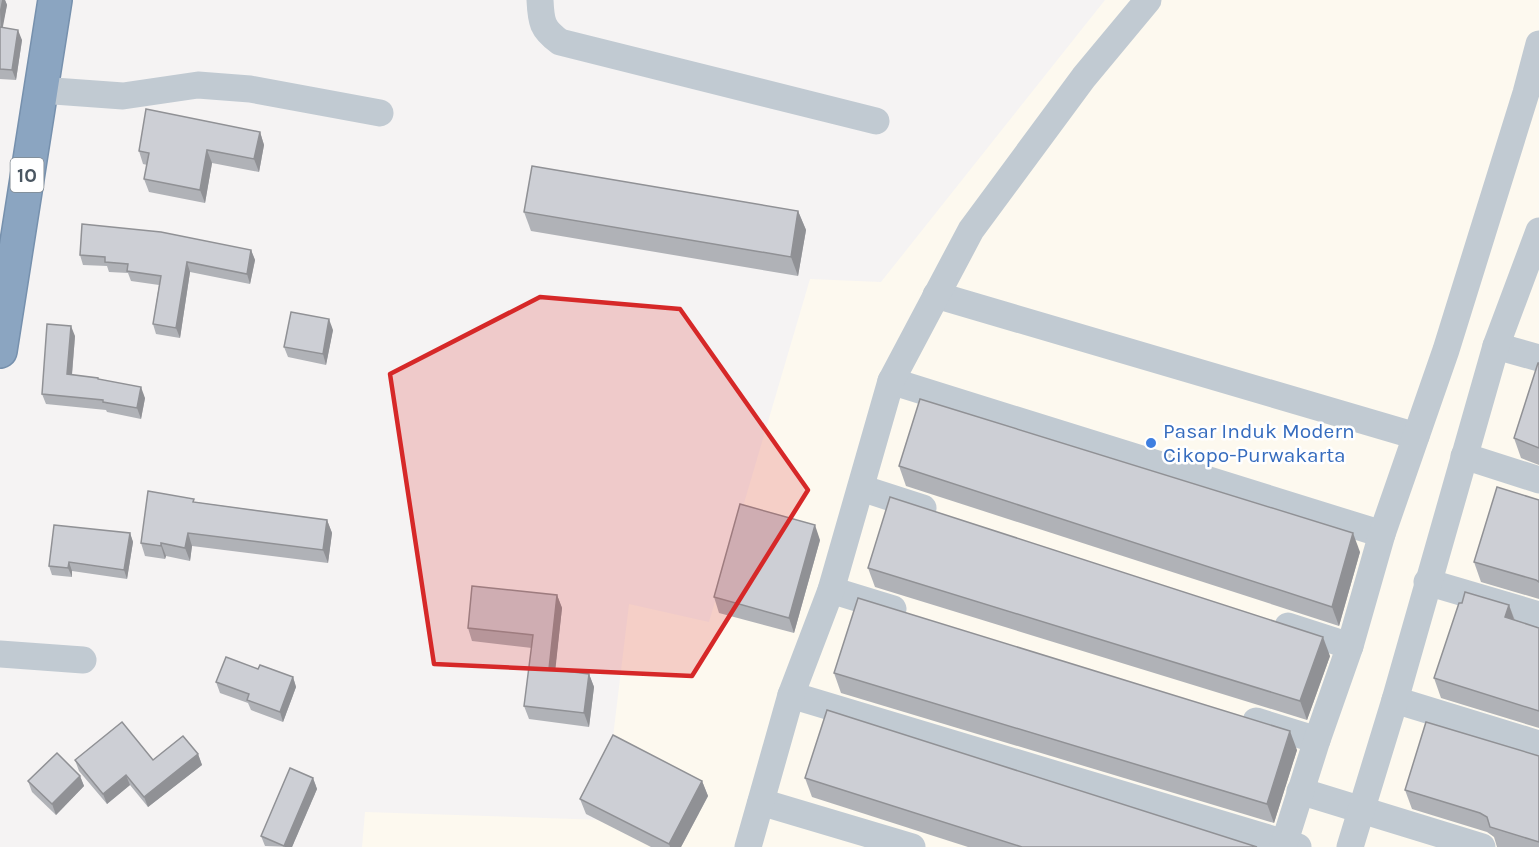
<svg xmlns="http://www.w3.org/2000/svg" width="1539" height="847" font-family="Karla,sans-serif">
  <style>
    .commercial { fill: #fdf9ef }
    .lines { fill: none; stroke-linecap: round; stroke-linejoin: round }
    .highway-casing { stroke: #7690ad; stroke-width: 36 }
    .minor { stroke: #c1cad2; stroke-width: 27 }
    .highway { stroke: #8ba5c1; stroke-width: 33 }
    .wall { fill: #b0b2b7 }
    .shaded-wall { fill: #909195 }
    .building { fill: #cdcfd5; stroke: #909195; stroke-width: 1.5 }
    .marked { fill: #d62828; fill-opacity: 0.2; stroke: #d62828; stroke-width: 4.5; stroke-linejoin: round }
    .shop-dot { fill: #3f7fe0; stroke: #fff; stroke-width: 2 }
    .labels { text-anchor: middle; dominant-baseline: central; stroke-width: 5; stroke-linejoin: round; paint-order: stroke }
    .shield { fill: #fff; stroke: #808990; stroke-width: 1.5 }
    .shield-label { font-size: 20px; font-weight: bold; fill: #4a5661 }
    .shop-label { font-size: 21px; fill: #366cbe; stroke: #fff; text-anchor: start }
  </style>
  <rect width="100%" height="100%" fill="#f5f3f3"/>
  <polygon class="commercial" points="1105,0 1539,0 1539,847 362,847 365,812 603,820 629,604 709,622 810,279 881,282"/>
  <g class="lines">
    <defs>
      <polyline id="highway" points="0,351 55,0"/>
    </defs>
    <use href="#highway" class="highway-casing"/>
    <g class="minor">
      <path d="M540,0C541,22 542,29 560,42L876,121"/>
      <polyline points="40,90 123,96 198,85 250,89 380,113"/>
      <polyline points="936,295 1416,436"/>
      <polyline points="1496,346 1539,358"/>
      <polyline points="891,381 1382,534"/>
      <polyline points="1464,456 1539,480"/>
      <polyline points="861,488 923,508"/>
      <polyline points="1427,582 1539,615"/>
      <polyline points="831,590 893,609"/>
      <polyline points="1288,626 1350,646"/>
      <polyline points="0,654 83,660"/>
      <polyline points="791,695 1298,847"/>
      <polyline points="1395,700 1539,744"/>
      <polyline points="1256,721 1317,740"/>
      <polyline points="1300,791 1482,847"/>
      <polyline points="761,802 912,847"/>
      <polyline points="748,847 791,695 831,590 891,381 971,230 1084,77 1148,0"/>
      <polyline points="1283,847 1317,740 1350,646 1382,534 1446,350 1526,93 1539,44"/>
      <polyline points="1350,847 1395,700 1496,346 1539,231"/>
    </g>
    <use href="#highway" class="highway"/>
  </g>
  <g class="wall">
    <polygon points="0,0 5,0 7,5 2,27 22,40 16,80 0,79"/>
    <polygon points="260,132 264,145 259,172 212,163 205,203 149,192 144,179 147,165 143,164 139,151"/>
    <polygon points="798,211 806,230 798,276 531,231 524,212"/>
    <polygon points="251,250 255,260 250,284 190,272 180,338 156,334 153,324 159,285 131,281 128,273 109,272 107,266 83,265 80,255"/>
    <polygon points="333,330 326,365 288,357 284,347"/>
    <polygon points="75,336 72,375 99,379 145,398 141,419 107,412 106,410 46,404 42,394"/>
    <polygon points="1539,363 1539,465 1521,458 1514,438"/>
    <polygon points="899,466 1360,552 1339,626 906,486"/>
    <polygon points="1539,500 1539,599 1481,582 1474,562"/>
    <polygon points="195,502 327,520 332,533 328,563 192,546 190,561 166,556 165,559 145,556 141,543"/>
    <polygon points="130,533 133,542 127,579 72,571 72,577 52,575 49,566"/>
    <polygon points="820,540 794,633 719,613 714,597"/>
    <polygon points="868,568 1330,656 1307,720 875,587"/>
    <polygon points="557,595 562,608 555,669 589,674 594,687 589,727 529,719 524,706 532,648 472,641 468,628"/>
    <polygon points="1462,603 1509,605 1515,620 1539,628 1539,728 1441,698 1434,678"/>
    <polygon points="258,669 293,677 296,687 283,722 251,710 248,703 220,693 216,682"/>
    <polygon points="834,673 1297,750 1274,823 841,693"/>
    <polygon points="198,754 202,765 148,807 130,785 107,804 79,771 75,760 153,760"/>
    <polygon points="1539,756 1539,847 1497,847 1494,837 1487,832 1412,809 1405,790"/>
    <polygon points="80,776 84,786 56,815 32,792 28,781"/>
    <polygon points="313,778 317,789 292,847 265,846 261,836"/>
    <polygon points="805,778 1257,847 968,847 812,797"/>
    <polygon points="702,781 708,796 681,847 651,847 586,814 580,799"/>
  </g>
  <g class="shaded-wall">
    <polygon points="2,0 5,0 7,5 1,37 0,10"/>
    <polygon points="18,30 22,40 16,80 12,70"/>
    <polygon points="260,132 264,145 259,172 254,159"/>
    <polygon points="207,150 212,163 205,203 200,190"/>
    <polygon points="798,211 806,230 798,276 791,257"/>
    <polygon points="251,250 255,260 250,284 247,274"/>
    <polygon points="187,262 190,272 180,338 176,328"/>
    <polygon points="329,319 333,330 326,365 323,354"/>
    <polygon points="71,326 75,336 71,385 67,374"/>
    <polygon points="141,387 145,398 141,419 137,408"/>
    <polygon points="327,520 332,533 328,563 323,550"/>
    <polygon points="815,525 820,540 794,633 789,618"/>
    <polygon points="130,533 133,542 127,579 124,570"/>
    <polygon points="188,533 192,546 190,561 185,548"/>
    <polygon points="1353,533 1360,552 1339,626 1332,607"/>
    <polygon points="161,543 166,556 165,559 161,546"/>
    <polygon points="69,562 72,571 72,577 68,568"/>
    <polygon points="557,595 562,608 554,682 549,669"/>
    <polygon points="1509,605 1516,625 1505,617"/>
    <polygon points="1323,637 1330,656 1307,720 1300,701"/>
    <polygon points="589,674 594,687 589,727 584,713"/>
    <polygon points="293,677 296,687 283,722 280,712"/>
    <polygon points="1290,731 1297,750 1274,823 1267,804"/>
    <polygon points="198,754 202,765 148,807 144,797"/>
    <polygon points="126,775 130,785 107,804 103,794"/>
    <polygon points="80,776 84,786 56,815 52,804"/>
    <polygon points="313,778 317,789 292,847 285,847 284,846"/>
    <polygon points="702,781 708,796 681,847 670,847 669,844"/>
  </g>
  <g class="building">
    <polygon points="0,27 18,30 12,70 0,69"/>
    <polygon points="146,109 260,132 254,159 207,150 200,190 144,179 149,153 139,151"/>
    <polygon points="532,166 798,211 791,257 524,212"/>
    <polygon points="82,224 161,232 251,250 247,274 187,262 176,328 153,324 161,276 127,271 128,264 105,262 105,257 80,255"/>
    <polygon points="291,312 329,319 323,354 284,347"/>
    <polygon points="47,324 71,326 67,374 98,378 98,379 141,387 137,408 103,402 103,400 42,394"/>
    <polygon points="1538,363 1539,363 1539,448 1514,438"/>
    <polygon points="920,399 1353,533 1332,607 899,466"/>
    <polygon points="1497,487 1539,500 1539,582 1536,580 1474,562"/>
    <polygon points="148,491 194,499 193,502 327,520 323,550 188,533 185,548 161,543 161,546 141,543"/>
    <polygon points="890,497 1323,637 1300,701 868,568"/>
    <polygon points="740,504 815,525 789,618 714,597"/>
    <polygon points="54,525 130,533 124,570 69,562 68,568 49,566"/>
    <polygon points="472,586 557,595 549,669 589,674 584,713 524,706 533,635 468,628"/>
    <polygon points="1465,592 1509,605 1505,617 1539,628 1539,711 1434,678 1459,603 1462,603"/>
    <polygon points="858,598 1290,731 1267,804 834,673"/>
    <polygon points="226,657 258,669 260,665 293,677 280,712 247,700 249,694 216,682"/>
    <polygon points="827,710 1257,847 1022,847 805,778"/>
    <polygon points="122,722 153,760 183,736 198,754 144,797 126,775 103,794 75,760"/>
    <polygon points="1426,722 1539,756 1539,842 1490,827 1487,817 1480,813 1405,790"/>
    <polygon points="613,735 702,781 669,844 580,799"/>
    <polygon points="57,753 80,776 52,804 28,781"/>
    <polygon points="290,768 313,778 284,846 261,836"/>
  </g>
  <path class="marked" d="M540,297L680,309L808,490L692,676L434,664L390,374Z"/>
  <circle class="shop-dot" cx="1151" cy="443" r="6"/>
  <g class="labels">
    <rect class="shield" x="10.5" y="158" width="33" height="34" rx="4.5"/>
    <g class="shield-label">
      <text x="27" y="175">10</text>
    </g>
    <g class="shop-label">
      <text x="1163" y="431">Pasar Induk Modern<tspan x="1163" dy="24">Cikopo-Purwakarta</tspan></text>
    </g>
  </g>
</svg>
